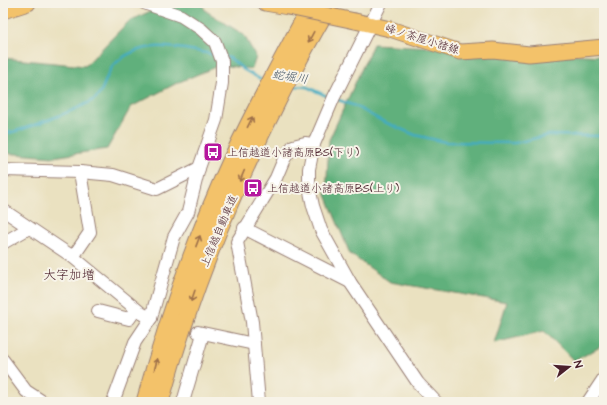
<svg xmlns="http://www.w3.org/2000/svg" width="607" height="405" font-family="'Architects Daughter','Klee One',sans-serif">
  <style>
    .forest { fill: #61b07c; stroke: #566854 }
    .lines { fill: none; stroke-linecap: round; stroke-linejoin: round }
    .stream { stroke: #42acc1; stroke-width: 2.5 }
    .minor-casing { stroke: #9a8076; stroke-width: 14 }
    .major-casing { stroke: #9a8076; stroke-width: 17 }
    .highway-casing { stroke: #9a8076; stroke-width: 19 }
    .minor { stroke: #fff; stroke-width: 12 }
    .major { stroke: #f3c26a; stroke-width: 15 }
    .highway { stroke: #f3c26a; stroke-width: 17 }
    .major-bridge-casing { stroke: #9a8076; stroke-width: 17; stroke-linecap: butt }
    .major-bridge { stroke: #f3c26a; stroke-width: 15 }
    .oneway { stroke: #9e704a }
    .labels { text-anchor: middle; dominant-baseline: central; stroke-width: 4; stroke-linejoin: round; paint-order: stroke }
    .street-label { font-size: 11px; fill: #4a1f2b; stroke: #f7f3e8 }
    .poi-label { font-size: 11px; fill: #4a1f2b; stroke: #f7f3e8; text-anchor: start }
    .water-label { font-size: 12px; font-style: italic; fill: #475767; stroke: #f7f3e8 }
    .quarter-label { font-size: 13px; fill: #4a1f2b; stroke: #f7f3e8 }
  </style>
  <rect width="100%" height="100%" fill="#f7f3e8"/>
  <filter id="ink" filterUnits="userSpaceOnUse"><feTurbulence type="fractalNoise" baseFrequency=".025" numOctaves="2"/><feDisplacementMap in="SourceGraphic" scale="8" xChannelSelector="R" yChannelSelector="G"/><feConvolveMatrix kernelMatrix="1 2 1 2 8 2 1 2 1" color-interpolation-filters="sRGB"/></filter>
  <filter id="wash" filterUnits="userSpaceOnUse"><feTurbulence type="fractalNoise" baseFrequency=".012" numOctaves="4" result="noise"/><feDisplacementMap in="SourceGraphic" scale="16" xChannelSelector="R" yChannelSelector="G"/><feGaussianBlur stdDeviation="0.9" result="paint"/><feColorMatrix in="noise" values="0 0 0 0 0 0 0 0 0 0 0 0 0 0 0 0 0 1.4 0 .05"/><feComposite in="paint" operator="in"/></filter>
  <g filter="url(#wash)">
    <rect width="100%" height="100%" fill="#eae1c0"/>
    <g class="forest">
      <polygon points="168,3 201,3 206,11 244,35 256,57 252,69 220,65 177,83 131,107 107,149 53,157 3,153 3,58 85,66 129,21"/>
      <polygon points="373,44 604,56 604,345 574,361 544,331 494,343 507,302 390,282 350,254 326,195 329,140"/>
    </g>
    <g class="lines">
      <g class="stream">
        <polyline points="225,57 230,58 244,70 264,81"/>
        <polyline points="293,86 307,87 329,97"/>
        <polyline points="336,99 355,106 382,121 415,135 445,142 515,143 549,135 604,136"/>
        <path d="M3,134C18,132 90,106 98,96C105,87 106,74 113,66C141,36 182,48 216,55"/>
      </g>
    </g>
  </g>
  <g filter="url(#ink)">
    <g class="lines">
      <defs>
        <g id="minor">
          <polyline points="381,3 334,97 314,144 309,169 309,187 313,206 321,230 350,282 418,383 436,402"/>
          <polyline points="3,170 80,172"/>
          <polyline points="3,210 73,257 141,313 151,318"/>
          <polyline points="244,228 350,282"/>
          <polyline points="3,243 29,228"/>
          <polyline points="73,257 90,232 80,172 113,175 157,189 199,168"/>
          <polyline points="98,311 129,319 136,309"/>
          <polyline points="198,332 254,344"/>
          <polyline points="3,360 26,391 43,402"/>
          <polyline points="113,402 135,342 151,318 174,237 188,212 199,168 216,120 222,83 222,61 215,42 201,29 181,16 144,3"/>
          <polyline points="183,402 203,334"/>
          <polyline points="259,402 252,322 237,242 276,178 284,159 293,146 305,143 314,144"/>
          <polyline points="588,402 604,378"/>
        </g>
        <g id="major">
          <polyline points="265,3 288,7"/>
          <polyline points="3,11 28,3"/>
          <polyline points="355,21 390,29 460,52 493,50 529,54 604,47"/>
        </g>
        <g id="highway">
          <path d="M145,402C168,319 196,237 232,159C257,106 285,54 313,3"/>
          <path d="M160,402C198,263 258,128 330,3"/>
        </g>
      </defs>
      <use href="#minor" class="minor-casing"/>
      <use href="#major" class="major-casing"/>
      <use href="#highway" class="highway-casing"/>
      <use href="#minor" class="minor"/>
      <use href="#major" class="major"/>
      <use href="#highway" class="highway"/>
      <defs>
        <polyline id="major-bridge" points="288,7 355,21"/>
      </defs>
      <use href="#major-bridge" class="major-bridge-casing"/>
      <use href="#major-bridge" class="major-bridge"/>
    </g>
    <defs><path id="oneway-shaft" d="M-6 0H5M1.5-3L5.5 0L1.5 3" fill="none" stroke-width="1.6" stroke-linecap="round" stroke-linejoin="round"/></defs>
    <g class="oneway">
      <use href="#oneway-shaft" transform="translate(311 37) rotate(118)"/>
      <use href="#oneway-shaft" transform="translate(250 122) rotate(-64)"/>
      <use href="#oneway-shaft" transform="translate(242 176) rotate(113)"/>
      <use href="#oneway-shaft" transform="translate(198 241) rotate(-69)"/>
      <use href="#oneway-shaft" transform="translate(193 296) rotate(109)"/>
      <use href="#oneway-shaft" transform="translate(156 364) rotate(-75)"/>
    </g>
  </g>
  <defs>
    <symbol id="bus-square" viewBox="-11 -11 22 22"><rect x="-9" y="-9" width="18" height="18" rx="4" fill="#b5179e" stroke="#f7f3e8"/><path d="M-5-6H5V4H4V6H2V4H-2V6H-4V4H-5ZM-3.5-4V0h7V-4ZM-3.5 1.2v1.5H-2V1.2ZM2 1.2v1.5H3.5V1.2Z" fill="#fff"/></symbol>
  </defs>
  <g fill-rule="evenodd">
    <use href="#bus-square" x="202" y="141" width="22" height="22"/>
    <use href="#bus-square" x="242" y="177" width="22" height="22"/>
  </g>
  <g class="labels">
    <g class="street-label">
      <text transform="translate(422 39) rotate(17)">峰ノ茶屋小諸線</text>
      <text transform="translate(219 231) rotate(-67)">上信越自動車道</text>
    </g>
    <g class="poi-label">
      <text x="227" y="152">上信越道小諸高原BS(下り)</text>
      <text x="267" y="188">上信越道小諸高原BS(上り)</text>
    </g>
    <g class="water-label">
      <text transform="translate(290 77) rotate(9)">蛇堀川</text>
    </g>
    <g class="quarter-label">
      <text x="69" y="275">大字加増</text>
    </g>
  </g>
  <rect width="607" height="405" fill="none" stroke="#f7f3e8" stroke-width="16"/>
  <g transform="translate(569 367) rotate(73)" stroke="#f7f3e8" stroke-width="3" paint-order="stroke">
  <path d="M0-3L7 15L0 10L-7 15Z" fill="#4a1f2b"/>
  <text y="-6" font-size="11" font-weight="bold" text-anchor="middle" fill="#4a1f2b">N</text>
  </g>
</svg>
